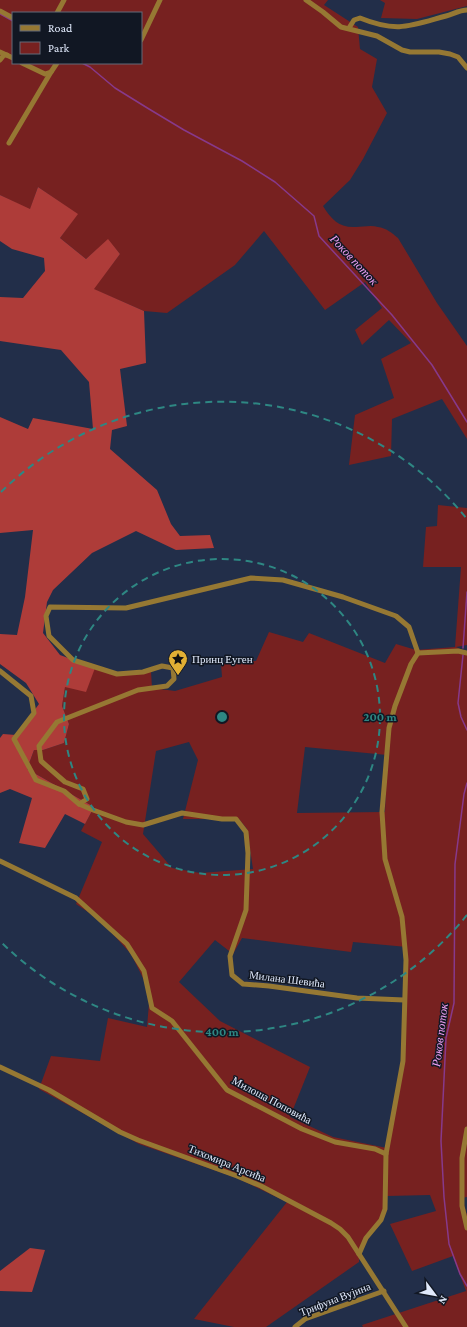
<svg xmlns="http://www.w3.org/2000/svg" width="467" height="1327" font-family="'Crimson Pro',serif">
  <style>
    .green { fill: #772120; fill-rule: evenodd }
    .forest { fill: #ae3c39 }
    .lines { fill: none; stroke-linecap: round; stroke-linejoin: round }
    .stream { stroke: #87398b; stroke-width: 1.5 }
    .minor { stroke: #967833; stroke-width: 5 }
    .ring { fill: none; stroke: #2e8783; stroke-width: 2; stroke-dasharray: 7 5 }
    .labels { text-anchor: middle; dominant-baseline: central; stroke-width: 3; stroke-linejoin: round; paint-order: stroke }
    .poi-label { font-size: 11px; fill: #e0e9fb; stroke: #111723; text-anchor: start }
    .street-label { font-size: 11px; fill: #e0e9fb; stroke: #111723 }
    .water-label { font-size: 12px; font-style: italic; fill: #f0a0f4; stroke: #111723 }
    .centre { fill: #2e8783; stroke: #111723; stroke-width: 2 }
    .ring-label { font-size: 12px; text-anchor: middle; font-weight: bold; fill: #2e8783; stroke: #111723; stroke-width: 3; stroke-linejoin: round; paint-order: stroke }
  </style>
  <rect width="100%" height="100%" fill="#222e49"/>
  <g class="green">
    <path d="M0,0H328L324,5L358,27L360,49L377,59L372,87L387,113L363,159L350,180L323,206C331,219 339,228 356,227C363,227 371,225 378,227C386,228 392,233 398,238L437,303L467,346V439L442,399L392,419L391,456L349,465L355,415L394,398L381,359L411,343L389,320L362,345L355,330L382,308L365,282L325,310L264,231L235,265L167,313L144,311L93,289L120,254L108,240L86,259L60,238L77,214L38,187L30,210L0,195ZM13,13H141V63H13Z"/>
    <polygon points="380,0 467,0 467,6 417,19 381,18 385,3"/>
    <path d="M438,505L467,508V645L456,647L467,652V1197L462,1198L467,1215V1327H363L362,1325L466,1291L453,1256L412,1271L390,1224L436,1211L430,1195L387,1196L384,1218L359,1250V1262L266,1327H234L194,1319L287,1202L237,1178L139,1144L39,1089L51,1056L100,1061L108,1018L147,1027L150,992L131,954L100,920L76,904L102,842L81,831L94,807L27,769L34,750H43L64,743L69,724L62,706L65,686L95,668L123,674L151,671L152,688L175,691L222,677L221,663L256,661L269,632L303,642L309,633L385,663L396,644L416,650L455,647L461,567H423L426,527L437,526ZM189,742L198,760L183,819H239L247,829L253,869L200,873L172,868L143,834L156,751ZM305,747L387,755L385,812L297,813ZM242,938L351,952L353,942L407,947L404,1063L387,1148L333,1137L290,1117L310,1067L220,1021L179,982L215,940L233,954Z"/>
  </g>
  <g class="forest">
    <polygon points="38,187 78,214 60,238 86,259 108,239 120,254 94,289 144,311 146,363 120,369 127,426 112,430 110,449 157,490 171,524 180,536 210,535 214,548 176,550 136,531 92,553 53,590 47,602 43,633 60,655 95,668 86,692 65,687 62,706 69,724 64,743 43,750 34,750 27,769 94,807 85,824 65,814 45,848 19,843 32,798 10,789 0,793 0,738 3,734 16,735 39,704 26,683 0,664 0,634 17,635 25,597 33,530 0,533 0,417 28,429 33,418 93,429 89,382 61,350 0,341 0,297 23,298 45,271 44,258 12,249 0,241 0,195 30,209"/>
    <polygon points="30,1248 45,1250 32,1292 0,1291 0,1271"/>
  </g>
  <g class="lines">
    <g class="stream">
      <polyline points="0,14 13,21"/>
      <polyline points="82,63 90,67 115,88 149,109 184,130 242,161 275,182 314,216 319,236 392,315 432,365 467,422"/>
      <polyline points="463,648 467,592"/>
      <polyline points="463,655 458,703 461,717 467,730"/>
      <polyline points="467,783 464,794 455,864 454,1003 446,1038 441,1141 444,1197 449,1244 460,1274 467,1286"/>
    </g>
    <g class="minor">
      <polyline points="306,0 323,12 341,27 377,36 402,50 410,52 439,52 450,54 458,57 467,68"/>
      <polyline points="0,11 13,18"/>
      <polyline points="57,13 64,0"/>
      <path d="M349,28L354,20L360,18C397,33 410,26 446,16C453,14 460,10 467,10"/>
      <polyline points="141,40 160,0"/>
      <polyline points="0,52 13,58"/>
      <polyline points="0,60 4,55 7,55"/>
      <polyline points="22,63 45,74 51,72 57,63"/>
      <polyline points="9,143 51,72"/>
      <polyline points="418,653 458,651 467,653"/>
      <polyline points="0,671 31,696 34,713 14,739 36,780 64,791 79,804 93,810 126,822 143,825 182,813 222,819 236,819 246,832 248,853 246,910 230,956 232,975 243,984 269,986 357,998 404,1000"/>
      <polyline points="79,804 87,799 83,789 65,782 41,761 39,746 57,722 138,690 167,686 174,679 173,668 162,666 143,672 117,674 73,660 49,636 46,616 50,607 126,608 251,578 283,580 343,597 396,616 409,627 418,653"/>
      <polyline points="0,861 76,898 127,944 144,971 152,1008 172,1021 227,1090 302,1129 335,1142 375,1149 386,1154"/>
      <polyline points="0,1067 49,1090 120,1132 138,1140 237,1176 261,1186 331,1223 340,1229 348,1237 406,1327"/>
      <polyline points="467,1129 462,1158 462,1206 467,1228"/>
      <polyline points="359,1254 366,1238 381,1220 385,1209 386,1154 403,1061 406,960 402,917 385,859 382,812 389,728 395,706 411,664 418,653"/>
      <polyline points="295,1327 305,1319 384,1291"/>
    </g>
  </g>
  <g class="ring">
    <circle cx="222" cy="717" r="158"/>
    <path d="M467 915A315 315 0 0 1 1 942M1 492A315 315 0 0 1 467 519"/>
  </g>
  <defs>
    <symbol id="sight-pin" viewBox="-11 -11 22 30"><path d="M0 17L-7.5 6A9.5 9.5 0 1 1 7.5 6Z" fill="#e1af34" stroke="#111723"/><path d="M0-6L1.8-2.2L6-1.7L2.9 1.2L3.7 5.4L0 3.3L-3.7 5.4L-2.9 1.2L-6-1.7L-1.8-2.2Z" fill="#111"/></symbol>
  </defs>
  <g fill-rule="evenodd">
    <use href="#sight-pin" x="167" y="648" width="22" height="30"/>
  </g>
  <g class="labels">
    <g class="poi-label">
      <text x="192" y="659">Принц Еуген</text>
    </g>
    <g class="street-label">
      <text transform="translate(287 979) rotate(7)">Милана Шевића</text>
      <text transform="translate(272 1100) rotate(28)">Милоша Поповића</text>
      <text transform="translate(227 1163) rotate(22)">Тихомира Арсића</text>
      <text transform="translate(335 1299) rotate(-21)">Трифуна Вујина</text>
    </g>
    <g class="water-label">
      <text transform="translate(354 260) rotate(47)">Роков поток</text>
      <text transform="translate(440 1035) rotate(-83)">Роков поток</text>
    </g>
  </g>
  <circle cx="222" cy="717" r="6" class="centre"/>
  <g class="ring-label">
    <text x="380" y="721">200 m</text>
    <text x="222" y="1036">400 m</text>
  </g>
  <rect x="12" y="12" width="130" height="52" fill="#111723" stroke="#646b79"/>
  <rect x="20" y="25" width="20" height="6" fill="#967833" stroke="#646b79"/>
  <text x="48" y="32" font-size="12" fill="#e0e9fb">Road</text>
  <rect x="20" y="42" width="20" height="12" fill="#772120" stroke="#646b79"/>
  <text x="48" y="52" font-size="12" fill="#e0e9fb">Park</text>
  <g transform="translate(435 1295) rotate(122)" stroke="#111723" stroke-width="3" paint-order="stroke">
  <path d="M0-3L7 15L0 10L-7 15Z" fill="#e0e9fb"/>
  <text y="-6" font-size="11" font-weight="bold" text-anchor="middle" fill="#e0e9fb">N</text>
  </g>
</svg>
